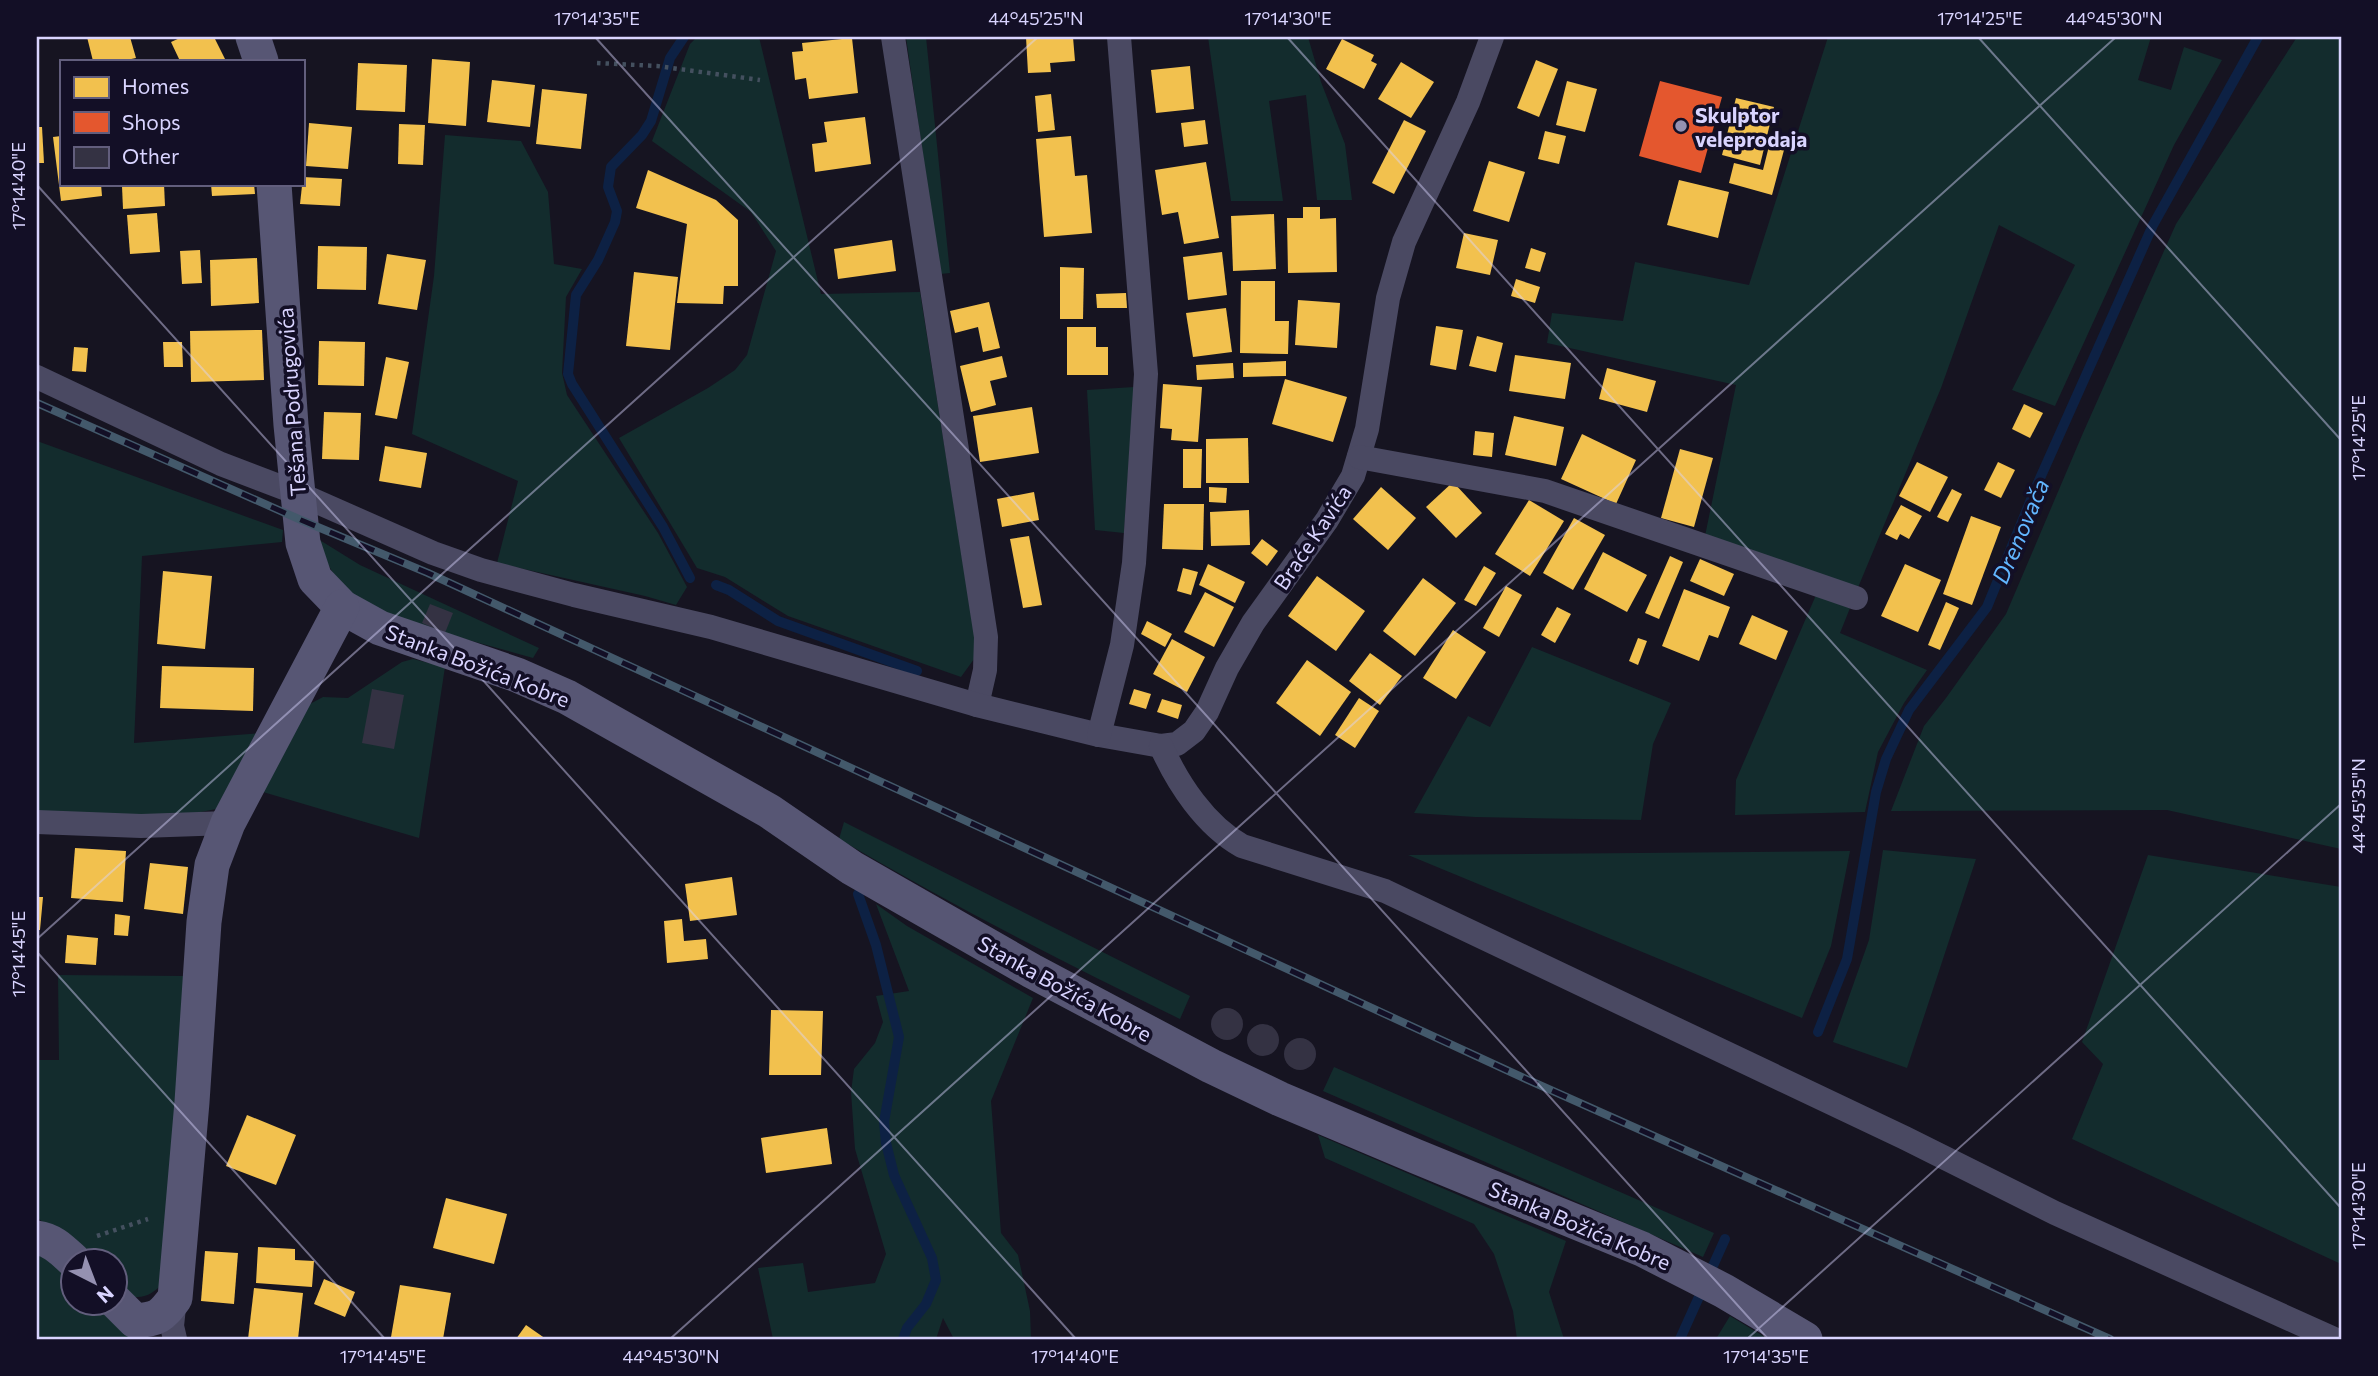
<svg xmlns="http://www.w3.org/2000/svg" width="2378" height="1376" font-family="Commissioner,sans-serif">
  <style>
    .green { fill: #132c2d }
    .homes { fill: #f2c14e }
    .shops { fill: #e4572e }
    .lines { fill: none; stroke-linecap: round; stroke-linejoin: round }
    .stream { stroke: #0d2144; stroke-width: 10 }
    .building { fill: #343243 }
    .path { stroke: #44505f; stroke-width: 4.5; stroke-dasharray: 3.5 5; stroke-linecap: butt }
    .street { stroke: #4a4962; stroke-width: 24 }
    .secondary { stroke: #575674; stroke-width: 35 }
    .rail-casing { stroke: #43596b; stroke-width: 8 }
    .rail { stroke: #130f26; stroke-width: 5; stroke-dasharray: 16; stroke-linecap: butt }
    .ticks { fill: none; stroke: #d9d4ff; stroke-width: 2; stroke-opacity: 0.45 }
    .poi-dot { fill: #9591b1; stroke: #130f26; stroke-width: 2.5 }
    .labels { text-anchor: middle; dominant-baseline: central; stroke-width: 7; stroke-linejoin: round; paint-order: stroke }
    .poi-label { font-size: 21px; font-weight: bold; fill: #d9d4ff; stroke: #130f26; text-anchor: start }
    .street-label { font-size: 21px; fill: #d9d4ff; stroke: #130f26 }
    .water-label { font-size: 23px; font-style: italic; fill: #62b6ff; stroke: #130f26 }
    .neatline { fill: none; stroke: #d9d4ff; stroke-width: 2.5 }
    .ticks-label { font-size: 18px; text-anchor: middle; fill: #d9d4ff }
  </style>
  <rect width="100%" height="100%" fill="#161421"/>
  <g class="green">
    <polygon points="697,37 759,37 821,294 920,292 976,645 974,659 961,677 788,616 725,577 697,568 619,438 708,388 735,370 747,355 776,251 751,212 652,141 690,44"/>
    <polygon points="906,37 926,37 950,273 940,274"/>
    <polygon points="1208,37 1308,37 1321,82 1345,144 1352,200 1317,200 1306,95 1269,101 1283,201 1231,201"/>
    <polygon points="1828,37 2151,37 2138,80 2171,90 2184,47 2222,60 2174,145 2055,406 2012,390 2075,265 1999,225 1941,388 1857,590 1705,536 1736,385 1547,343 1552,313 1623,321 1635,262 1749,285"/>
    <polygon points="2297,37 2341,37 2341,849 2167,810 1891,811 1924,726 1946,698 2006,614 2083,433 2176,224"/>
    <polygon points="445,135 521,141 548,192 554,264 582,269 566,297 562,373 567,395 658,533 687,587 676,605 645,596 497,563 518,481 412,434 434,276"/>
    <polygon points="1134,387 1124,533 1095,530 1087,390"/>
    <polygon points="37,441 283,530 282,542 142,556 134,743 264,733 216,809 171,818 37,811"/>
    <polygon points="310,534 360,565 539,648 533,658 400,621 349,593 333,573"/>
    <polygon points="1816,595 1850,608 1840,633 1927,670 1904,703 1878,752 1865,812 1735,815 1736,780"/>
    <polygon points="1532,647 1671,703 1653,744 1641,820 1475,817 1414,813 1468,716 1490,727"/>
    <polygon points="413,659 445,667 419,838 263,792 308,705 323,697 348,698 402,662"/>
    <path d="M844,822L1190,996L1180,1019C1064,963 950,904 839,839Z"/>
    <polygon points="1883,850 1976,859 1907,1068 1833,1042 1869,940"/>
    <polygon points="1850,851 1831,946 1802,1018 1408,855"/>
    <polygon points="2148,855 2341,887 2341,1264 2072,1139 2103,1064 2082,1042"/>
    <polygon points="876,904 907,926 1033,998 991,1101 1001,1233 1018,1255 1030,1311 1031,1339 954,1339 943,1318 936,1339 773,1339 758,1268 803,1263 808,1292 875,1283 886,1254 855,1149 851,1092 854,1069 875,1043 883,1022 876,996 909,991"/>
    <path d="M58,975L184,976L164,1282C149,1299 135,1302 116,1289V1260H84L37,1217V1060H59Z"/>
    <polygon points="1334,1067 1714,1233 1703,1257 1323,1091"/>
    <polygon points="1318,1135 1566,1241 1549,1292 1564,1339 1517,1339 1513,1311 1494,1254 1474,1224 1325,1158"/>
    <polygon points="37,1251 73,1278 74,1302 102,1303 145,1339 37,1339"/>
    <polygon points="1730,1316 1768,1339 1716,1339"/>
  </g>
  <g class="homes">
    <polygon points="87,37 130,37 136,58 122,61 93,61"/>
    <polygon points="182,37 214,37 225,59 220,61 180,61 171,42"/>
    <polygon points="1026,37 1073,37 1075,61 1050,63 1051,72 1028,73"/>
    <polygon points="852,38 858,93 809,99 806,78 795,80 792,52 803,51 802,43"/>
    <polygon points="1342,39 1374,55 1371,61 1377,64 1364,89 1326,69"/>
    <polygon points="432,59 470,62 466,126 428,123"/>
    <polygon points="1536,60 1558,69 1539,117 1517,108"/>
    <polygon points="1401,62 1434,82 1411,118 1378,99"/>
    <polygon points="358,63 407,65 405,112 356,110"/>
    <polygon points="1190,66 1194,109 1156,113 1151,70"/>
    <polygon points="492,80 535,85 530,127 487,122"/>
    <polygon points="1567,81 1597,89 1585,132 1556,125"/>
    <polygon points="542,89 587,94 581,149 536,144"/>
    <polygon points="1051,94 1055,130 1038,132 1035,96"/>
    <polygon points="1736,98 1774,107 1760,165 1722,155"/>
    <polygon points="865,117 871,164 815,172 812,144 827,142 824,122"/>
    <polygon points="1205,120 1208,144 1184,147 1181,123"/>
    <polygon points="1404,120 1426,131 1394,194 1372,183"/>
    <polygon points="309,123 352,127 348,169 306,166"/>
    <polygon points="399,124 425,125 423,165 398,164"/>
    <polygon points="37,127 42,127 44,163 37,163"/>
    <polygon points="1545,131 1566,136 1559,164 1538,159"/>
    <polygon points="61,136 61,184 101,184 102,196 61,201 53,137"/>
    <polygon points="1071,136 1075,176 1087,175 1092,233 1044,237 1036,139"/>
    <polygon points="1769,146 1784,150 1772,195 1729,183 1734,163 1763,170"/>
    <polygon points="1489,161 1525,172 1509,222 1473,211"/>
    <polygon points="1206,162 1219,238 1184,244 1178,212 1162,215 1155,170"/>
    <polygon points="648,170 716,200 738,220 738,286 724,286 723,304 677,303 687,224 636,208"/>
    <polygon points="303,177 342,179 340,206 300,204"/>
    <polygon points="1679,180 1729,192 1718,238 1667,225"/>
    <polygon points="164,184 165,206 123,209 122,186"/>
    <polygon points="211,184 254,184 255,194 212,196"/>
    <polygon points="1303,207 1320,207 1320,219 1336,218 1337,272 1288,273 1287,218 1303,218"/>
    <polygon points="157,213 160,252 130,254 127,215"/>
    <polygon points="1274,214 1276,269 1233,271 1231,216"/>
    <polygon points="1464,233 1498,240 1490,275 1456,268"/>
    <polygon points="892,240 896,271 838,279 834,249"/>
    <polygon points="318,246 367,247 366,290 317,289"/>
    <polygon points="1531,248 1546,253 1540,272 1525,268"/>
    <polygon points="200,250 202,283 182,284 180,251"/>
    <polygon points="1222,252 1227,295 1188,300 1183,257"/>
    <polygon points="387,254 426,260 417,310 378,304"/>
    <polygon points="257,258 259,303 211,306 210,260"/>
    <polygon points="1060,267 1084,268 1083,319 1060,319"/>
    <polygon points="634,272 678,277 670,350 626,346"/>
    <polygon points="1516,279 1540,287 1535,303 1511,296"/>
    <polygon points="1241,281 1275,281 1275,321 1289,321 1288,354 1240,353"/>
    <polygon points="1126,293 1127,308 1097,308 1096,294"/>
    <polygon points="1298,300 1340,303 1337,348 1295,345"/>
    <polygon points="989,302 1000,348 983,352 978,327 955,333 950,311"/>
    <polygon points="1226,308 1232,352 1193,357 1186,313"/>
    <polygon points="1436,326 1463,330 1456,370 1430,365"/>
    <polygon points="1067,327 1096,327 1096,347 1108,347 1108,375 1067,375"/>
    <polygon points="262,330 264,380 191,382 190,331"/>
    <polygon points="1477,336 1503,343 1496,372 1469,366"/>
    <polygon points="319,341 365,342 364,386 318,385"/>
    <polygon points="163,342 182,342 183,367 164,367"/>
    <polygon points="74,347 88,348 86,372 72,371"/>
    <polygon points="1515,355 1571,363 1565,399 1509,391"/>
    <polygon points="1002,356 1007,377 990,381 996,405 971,412 960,366"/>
    <polygon points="386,357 409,362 397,419 375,415"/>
    <polygon points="1286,361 1286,376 1243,377 1243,363"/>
    <polygon points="1233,363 1234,378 1197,380 1196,365"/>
    <polygon points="1607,368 1656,381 1647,412 1599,399"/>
    <polygon points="1285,379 1347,397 1333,442 1272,424"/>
    <polygon points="1163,384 1202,387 1198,442 1171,440 1172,429 1160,428"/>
    <polygon points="2024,404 2043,413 2030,438 2012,429"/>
    <polygon points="1032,407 1039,453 980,462 973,416"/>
    <polygon points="324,412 361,413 359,460 322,459"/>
    <polygon points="1514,416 1564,427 1556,466 1505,455"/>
    <polygon points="1475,431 1494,433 1492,457 1473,455"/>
    <polygon points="1582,434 1636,460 1616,504 1561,479"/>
    <polygon points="1248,438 1249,483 1206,483 1206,439"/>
    <polygon points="385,446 427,453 421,488 379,481"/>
    <polygon points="1183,449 1202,449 1201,488 1183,488"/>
    <polygon points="1680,449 1713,458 1694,527 1661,518"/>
    <polygon points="1917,462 1948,477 1930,512 1899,496"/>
    <polygon points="1998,462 2015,470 2001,498 1984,490"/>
    <polygon points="1453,482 1482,513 1456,538 1426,507"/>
    <polygon points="1209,487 1227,488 1226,503 1209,502"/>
    <polygon points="1381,487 1416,518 1388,550 1353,519"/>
    <polygon points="1952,489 1962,494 1948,522 1937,517"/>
    <polygon points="1034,492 1039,520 1002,527 997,499"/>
    <polygon points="1529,500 1564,521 1530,576 1495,554"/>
    <polygon points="1164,504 1204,504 1203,550 1162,549"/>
    <polygon points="1901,505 1922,516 1909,539 1900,534 1897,540 1885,534"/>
    <polygon points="1249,510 1250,545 1211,546 1210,512"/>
    <polygon points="1971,516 2001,527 1972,605 1943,594"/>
    <polygon points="1574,518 1605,535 1573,590 1543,573"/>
    <polygon points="1029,536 1042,605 1023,608 1010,539"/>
    <polygon points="1262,539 1278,551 1267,566 1251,553"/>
    <polygon points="1603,552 1647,575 1627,612 1584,589"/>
    <polygon points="1670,556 1683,562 1659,619 1645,613"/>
    <polygon points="1700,559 1734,574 1724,596 1690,581"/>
    <polygon points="1208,564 1245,582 1235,603 1199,585"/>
    <polygon points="1905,564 1941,580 1918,632 1881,616"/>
    <polygon points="1484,566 1496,573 1476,606 1464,600"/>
    <polygon points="1183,568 1198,572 1191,595 1177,591"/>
    <polygon points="163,571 212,576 205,649 157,644"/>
    <polygon points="1317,576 1365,611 1336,651 1288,616"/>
    <polygon points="1423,578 1456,603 1415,656 1383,631"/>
    <polygon points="1506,586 1522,595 1499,637 1483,628"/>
    <polygon points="1684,589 1730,607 1718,638 1709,635 1699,661 1662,646"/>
    <polygon points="1205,592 1234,607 1214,647 1184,632"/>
    <polygon points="1946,602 1959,608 1940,650 1928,645"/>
    <polygon points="1557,607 1571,614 1555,643 1541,635"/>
    <polygon points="1752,615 1788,631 1776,660 1739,644"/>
    <polygon points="1147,621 1172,634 1165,647 1141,634"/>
    <polygon points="1453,630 1486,652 1456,699 1423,678"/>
    <polygon points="1638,638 1647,641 1638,665 1629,661"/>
    <polygon points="1172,639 1205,657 1187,692 1153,674"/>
    <polygon points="1370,653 1402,676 1380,705 1349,681"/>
    <polygon points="1307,660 1351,692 1320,736 1276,703"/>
    <polygon points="162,666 254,668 253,711 160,708"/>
    <polygon points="1134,689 1151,694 1146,709 1129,704"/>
    <polygon points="1359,698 1379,711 1355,748 1335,735"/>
    <polygon points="1162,699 1182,705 1178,719 1157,712"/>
    <polygon points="75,848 126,851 123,902 71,898"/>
    <polygon points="150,863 188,867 183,914 144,909"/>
    <polygon points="732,877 737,915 690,921 685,884"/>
    <polygon points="37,897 43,897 40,930 37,930"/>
    <polygon points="115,914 130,916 128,936 114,935"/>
    <polygon points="682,919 684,941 706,939 708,959 667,963 664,921"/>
    <polygon points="67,935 98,938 96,965 65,963"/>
    <polygon points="771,1010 823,1011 821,1075 769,1075"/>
    <polygon points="247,1115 296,1135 276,1185 226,1166"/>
    <polygon points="827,1128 832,1164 766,1173 761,1138"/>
    <polygon points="446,1198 507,1214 494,1264 433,1248"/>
    <polygon points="258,1247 295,1249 295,1260 314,1261 312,1287 256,1283"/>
    <polygon points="205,1251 238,1253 234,1304 201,1301"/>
    <polygon points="324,1279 355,1292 345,1317 314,1304"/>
    <polygon points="400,1285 451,1293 443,1339 391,1337"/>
    <polygon points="254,1288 303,1293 298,1339 248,1339"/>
    <polygon points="526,1325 546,1339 516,1339"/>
  </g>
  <polygon class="shops" points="1660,81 1722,97 1701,173 1639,156"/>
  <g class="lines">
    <g class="stream">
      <polyline points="684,37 670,58 651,121 642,135 611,167 608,187 617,211 615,222 598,260 576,295 568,374 572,384 663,527 690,578"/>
      <polyline points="716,585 729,590 778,621 917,671"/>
      <polyline points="858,894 876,945 899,1037 884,1122 886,1143 894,1175 932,1258 936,1280 926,1304 907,1328 903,1339"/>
      <polyline points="1818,1032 1847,959 1876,792 1886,759 1909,710 1987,607 2037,485 2153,225 2258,37"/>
      <polyline points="1680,1339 1725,1239"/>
    </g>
  </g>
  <g class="building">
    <polygon points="430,604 453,613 445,633 422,623"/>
    <polygon points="372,689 404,695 394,749 362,743"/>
    <circle cx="1227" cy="1024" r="16"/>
    <circle cx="1263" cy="1040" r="16"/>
    <circle cx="1300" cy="1054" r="16"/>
  </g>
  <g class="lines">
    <g class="path">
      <polyline points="597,63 657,66 760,80"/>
      <polyline points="97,1236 148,1219"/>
    </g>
    <g class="street">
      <polyline points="893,37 986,637 985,670 977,705"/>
      <polyline points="37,377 221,464 297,493 433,553 481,570 574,595 711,627 977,705 1099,735 1161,746 1177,744 1194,731 1207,712 1227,668 1253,623 1327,520 1353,476 1367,429 1388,298 1404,242 1468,102 1492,37"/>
      <polyline points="1359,457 1545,491 1856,598"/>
      <polyline points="1099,735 1122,645 1134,563 1146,374 1119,37"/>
      <path d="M1161,746C1178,784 1205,825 1242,846L1385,891L1905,1138L2055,1213L2334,1339"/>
      <polyline points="37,822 141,826 228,823"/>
      <polyline points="175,1298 172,1326 175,1339"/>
    </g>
    <g class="secondary">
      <polyline points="253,37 261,61"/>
      <polyline points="274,184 291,425 303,543 315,579 342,607 380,628 517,675 567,697 769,811 852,868 1032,971 1211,1066 1280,1099 1415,1156 1642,1249 1724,1291 1805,1339"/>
      <path d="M37,1238C53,1240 62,1250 74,1261"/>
      <path d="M116,1302L135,1321C158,1319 161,1317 175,1298L192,1102L204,922L212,865L228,823L342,607"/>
    </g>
    <defs>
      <polyline id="rail" points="37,403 301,520 428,573 1526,1079 2110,1339"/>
    </defs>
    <use href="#rail" class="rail-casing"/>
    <use href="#rail" class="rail"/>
  </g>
  <path class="ticks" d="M595,37L1768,1339M1287,37L2341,1208M1978,37L2341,440M37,185L1076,1339M37,939L1038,37M37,952L385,1339M670,1339L2116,37M1747,1339L2341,804"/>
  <circle class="poi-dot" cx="1681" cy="126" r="7"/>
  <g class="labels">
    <g class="poi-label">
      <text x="1695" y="114">Skulptor<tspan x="1695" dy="24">veleprodaja</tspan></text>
    </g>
    <g class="street-label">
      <text transform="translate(291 402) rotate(-94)">Tešana Podrugovića</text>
      <text transform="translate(1312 537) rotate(-56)">Braće Kavića</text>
      <text transform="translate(478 665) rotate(21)">Stanka Božića Kobre</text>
      <text transform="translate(1065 988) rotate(29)">Stanka Božića Kobre</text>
      <text transform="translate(1580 1225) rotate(23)">Stanka Božića Kobre</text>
    </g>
    <g class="water-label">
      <text transform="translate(2020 531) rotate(-67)">Drenovača</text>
    </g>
  </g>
  <rect width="2378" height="1376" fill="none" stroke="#130f26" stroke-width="77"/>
  <rect x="60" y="60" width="245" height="126" fill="#130f26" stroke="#625e7d" stroke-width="2"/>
  <rect x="74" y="77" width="35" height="21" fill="#f2c14e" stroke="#625e7d" stroke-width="2"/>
  <text x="122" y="94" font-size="21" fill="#d9d4ff">Homes</text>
  <rect x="74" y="112" width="35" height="21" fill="#e4572e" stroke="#625e7d" stroke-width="2"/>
  <text x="122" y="130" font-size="21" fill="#d9d4ff">Shops</text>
  <rect x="74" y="147" width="35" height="21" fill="#343243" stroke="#625e7d" stroke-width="2"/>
  <text x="122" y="164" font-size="21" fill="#d9d4ff">Other</text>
  <g transform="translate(94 1282) rotate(138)"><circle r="33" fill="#130f26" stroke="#625e7d" stroke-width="2"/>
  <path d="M0-5L12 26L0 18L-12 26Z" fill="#9591b1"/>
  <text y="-10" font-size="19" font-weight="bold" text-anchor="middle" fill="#d9d4ff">N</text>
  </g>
  <rect x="38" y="38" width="2302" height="1300" class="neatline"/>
  <g class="ticks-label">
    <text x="597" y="25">17°14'35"E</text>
    <text x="1036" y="25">44°45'25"N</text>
    <text x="1288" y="25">17°14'30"E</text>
    <text x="1980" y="25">17°14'25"E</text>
    <text x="2114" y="25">44°45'30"N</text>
    <text transform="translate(19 186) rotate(-90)" y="6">17°14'40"E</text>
    <text transform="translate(2359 438) rotate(-90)" y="6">17°14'25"E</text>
    <text transform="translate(2359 806) rotate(-90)" y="6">44°45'35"N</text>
    <text transform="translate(19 954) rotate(-90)" y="6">17°14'45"E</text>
    <text transform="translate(2359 1206) rotate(-90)" y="6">17°14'30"E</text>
    <text x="383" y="1363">17°14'45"E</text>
    <text x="671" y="1363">44°45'30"N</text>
    <text x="1075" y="1363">17°14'40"E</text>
    <text x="1766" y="1363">17°14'35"E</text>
  </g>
</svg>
